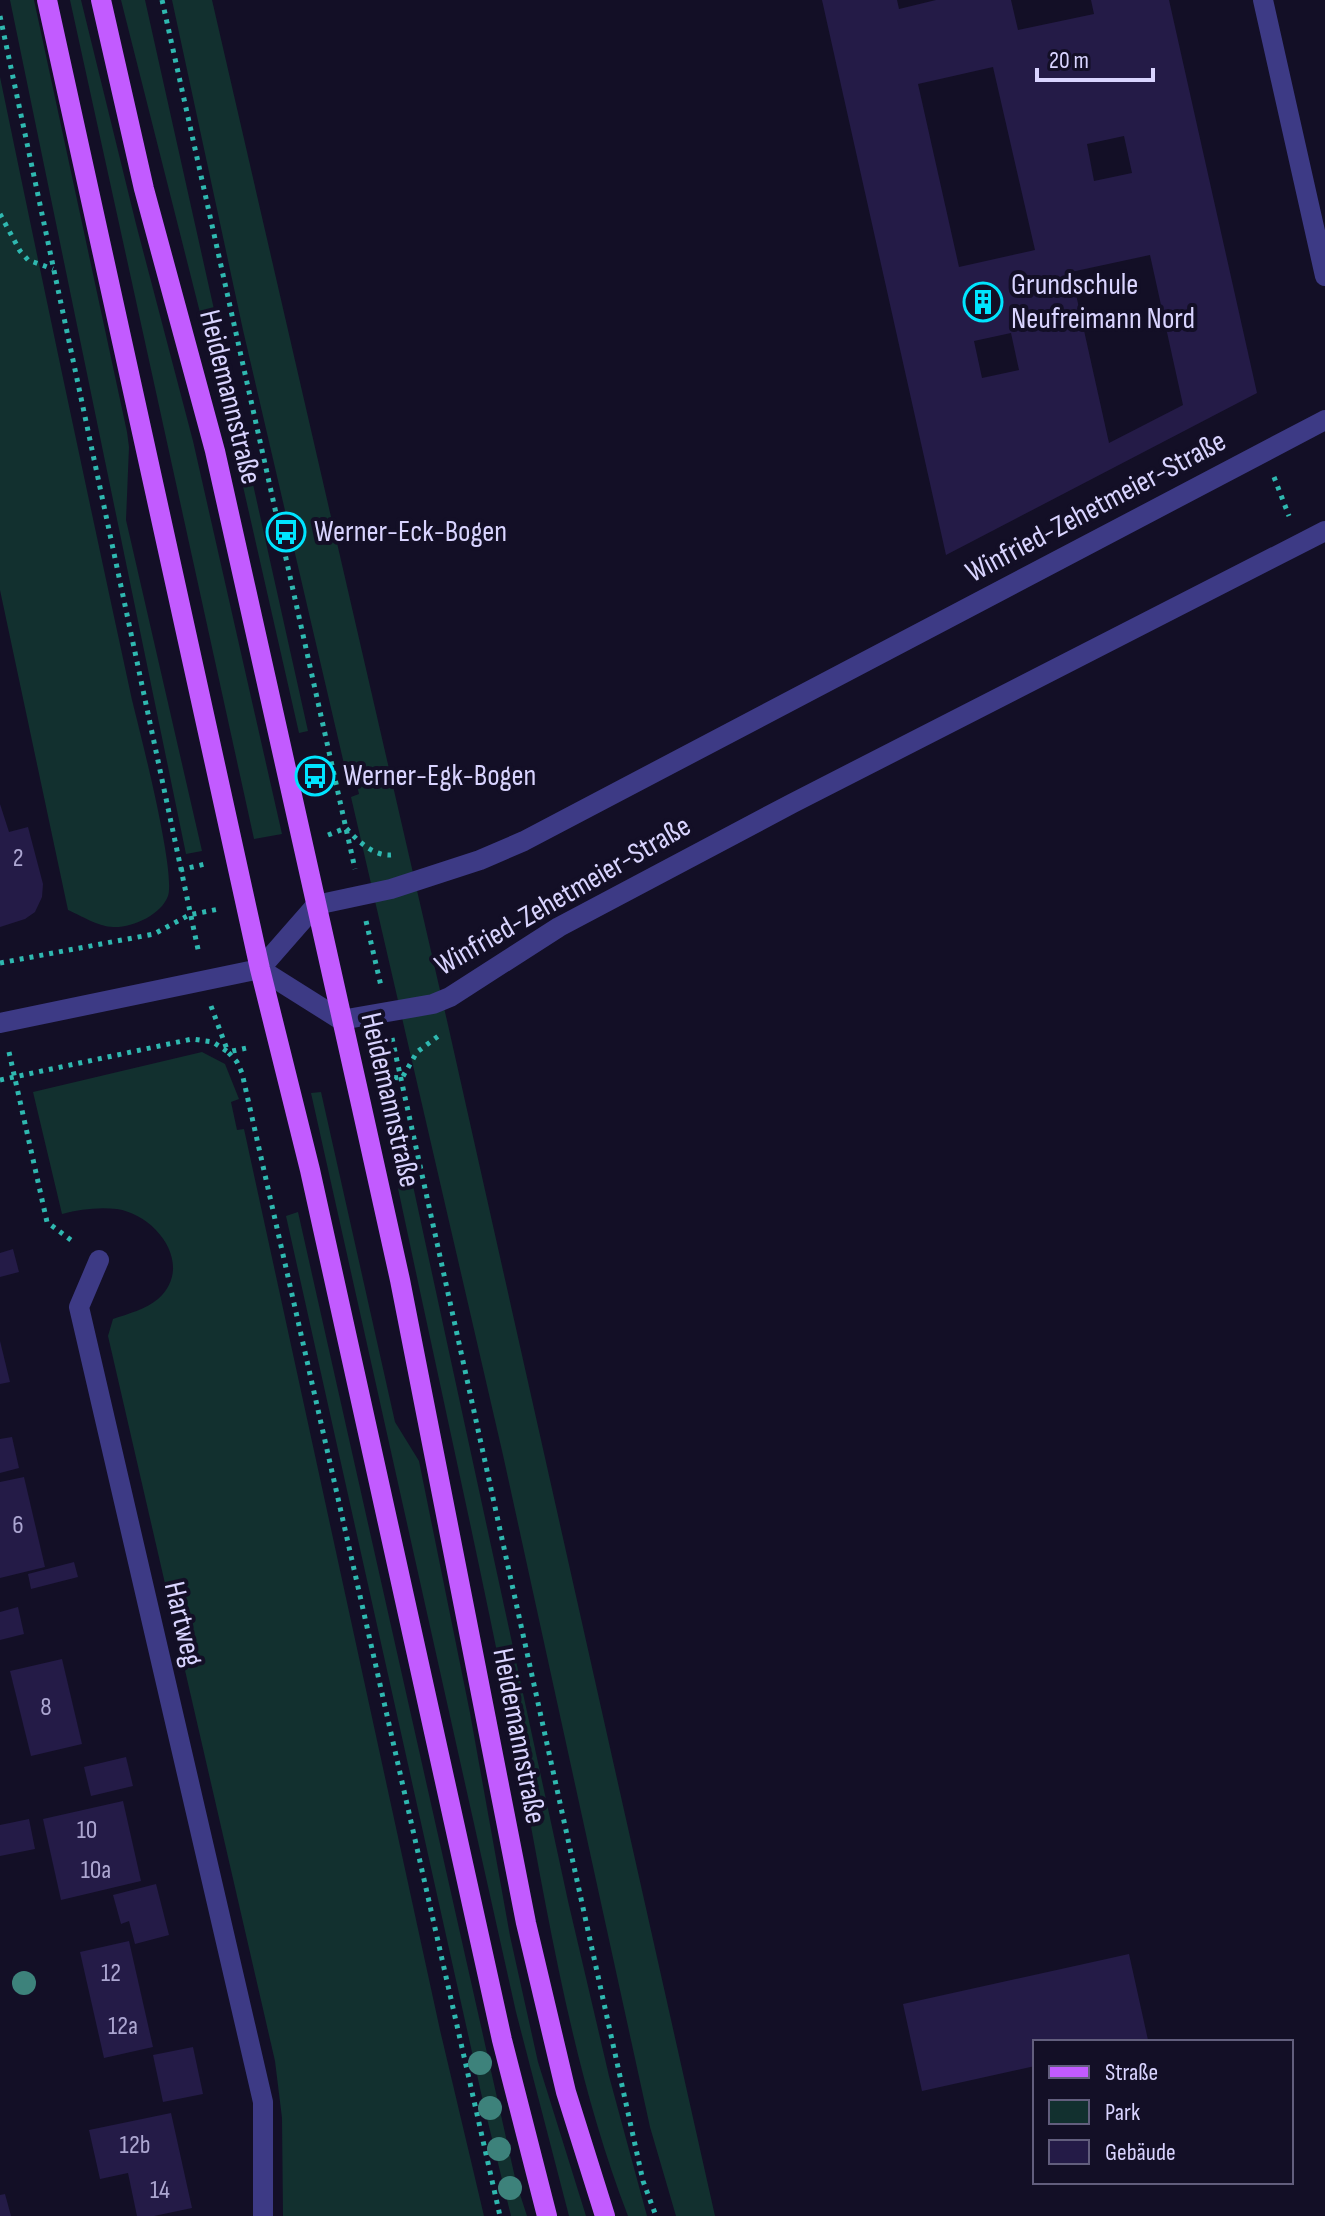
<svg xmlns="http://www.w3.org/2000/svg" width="1325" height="2216" font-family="'Sofia Sans Condensed',sans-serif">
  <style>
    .green { fill: #12302f }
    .building { fill: #241b47; fill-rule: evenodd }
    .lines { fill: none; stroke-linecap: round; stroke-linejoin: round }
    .path { stroke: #2fb8b0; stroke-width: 5; stroke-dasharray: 4 6; stroke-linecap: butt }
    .minor { stroke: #3d3a85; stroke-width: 20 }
    .major { stroke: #c25bff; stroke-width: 20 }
    .tree { fill: #3d827b }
    .labels { text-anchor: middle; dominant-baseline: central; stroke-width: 8; stroke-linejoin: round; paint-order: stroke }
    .number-label { font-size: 26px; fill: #aca6d1 }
    .poi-label { font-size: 30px; fill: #d9d4ff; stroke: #130f26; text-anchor: start }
    .street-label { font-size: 30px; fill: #d9d4ff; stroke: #130f26 }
  </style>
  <rect width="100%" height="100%" fill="#130f26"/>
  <g class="green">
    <polygon points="10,0 34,0 127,432 129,447 126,520 202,851 186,854"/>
    <polygon points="70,0 81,0 136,224 193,441 282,834 254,839"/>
    <polygon points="121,0 145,0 308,731 299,733 235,451"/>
    <polygon points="172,0 212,0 448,1025 715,2216 676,2216 650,2127 503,1455 351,797 359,794 352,763 344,764 243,330"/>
    <path d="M0,77C43,285 87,492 132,700C140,732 176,872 168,896C161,915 132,928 113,927C99,927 80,915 68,910L0,590Z"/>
    <path d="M202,1052L225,1064L239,1099L231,1102L237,1130L244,1129L440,2030L484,2216H283L282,2118L275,2061L108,1336L113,1319C128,1314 146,1309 158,1299C195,1266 157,1215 117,1209C99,1207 80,1209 62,1214L33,1092Z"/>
    <polygon points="321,1092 395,1422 419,1461 470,1713 510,1936 538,2062 586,2216 569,2216 516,2012 311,1093"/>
    <path d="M379,1097L394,1098L568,1901L609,2076L647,2216H628C566,2055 543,1880 509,1711C468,1506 421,1302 379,1097Z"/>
    <polygon points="298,1212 516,2182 527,2216 511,2216 484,2106 286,1216"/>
  </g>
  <g class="building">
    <path d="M822,0H897L899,9L936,0H1011L1018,30L1094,14L1091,0H1169L1257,393L946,555ZM993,67L1035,250L959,267L918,84ZM1124,136L1132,173L1094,181L1087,144ZM1150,255L1183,405L1109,443L1071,272ZM1011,333L1019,370L982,378L974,341Z"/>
    <polygon points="0,804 9,832 28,827 43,884 42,897 35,912 25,919 0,927"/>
    <polygon points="13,1249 19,1272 0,1277 0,1253"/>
    <polygon points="0,1341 10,1382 0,1384"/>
    <polygon points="12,1437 19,1468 0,1473 0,1439"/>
    <polygon points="24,1477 45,1567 0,1578 0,1482"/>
    <polygon points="74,1562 78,1577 31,1589 28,1574"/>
    <polygon points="18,1607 24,1634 0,1640 0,1612"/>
    <polygon points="62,1659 82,1744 31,1756 10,1671"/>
    <polygon points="126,1757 133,1786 91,1796 84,1767"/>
    <polygon points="123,1801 141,1881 61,1900 43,1819"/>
    <polygon points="29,1819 35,1849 0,1856 0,1825"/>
    <polygon points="156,1884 169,1935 135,1944 129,1921 121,1924 113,1895"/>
    <polygon points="129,1941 153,2047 104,2058 80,1952"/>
    <polygon points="1129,1954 1148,2040 1035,2042 1035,2066 922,2091 903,2004"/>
    <polygon points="193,2047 203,2094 163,2102 153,2055"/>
    <polygon points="171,2113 192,2208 154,2216 137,2216 128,2173 100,2179 89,2130"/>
    <polygon points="5,2194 11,2216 0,2216 0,2195"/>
  </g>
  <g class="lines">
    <g class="path">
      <polyline points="162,0 355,869"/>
      <polyline points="0,16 199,954"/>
      <polyline points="0,214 20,251 28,260 53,269"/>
      <polyline points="1274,477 1289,516"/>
      <polyline points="323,784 335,781"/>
      <path d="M328,835L346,828C358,841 373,856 391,855"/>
      <polyline points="180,870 209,863"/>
      <polyline points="366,921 381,986"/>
      <polyline points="0,963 154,934 189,915 219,909"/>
      <polyline points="211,1006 228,1052 237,1062 242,1073 500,2216"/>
      <polyline points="392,1038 643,2181 656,2216"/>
      <polyline points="9,1052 47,1222 75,1243"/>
      <polyline points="384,1077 402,1078 417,1052 441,1034"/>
      <polyline points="0,1080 192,1039 213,1042 228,1052 251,1047"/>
    </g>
    <g class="minor">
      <polyline points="1263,0 1325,276"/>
      <polyline points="260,969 316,905 391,889 480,860 524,841 1325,420"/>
      <polyline points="260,969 341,1020 433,1004 450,997 559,927 793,803 1325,531"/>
      <polyline points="0,1023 260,969"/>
      <polyline points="99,1260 79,1307 263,2102 263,2216"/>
    </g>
    <g class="major">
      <polyline points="47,0 260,969 310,1170 502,2040 547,2216"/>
      <polyline points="101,0 144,189 215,451 361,1104 400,1280 526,1923 566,2092 605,2216"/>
    </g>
  </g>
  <g class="tree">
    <circle cx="24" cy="1983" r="12"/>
    <circle cx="480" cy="2063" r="12"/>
    <circle cx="490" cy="2108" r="12"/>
    <circle cx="499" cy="2149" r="12"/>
    <circle cx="510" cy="2188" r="12"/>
  </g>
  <defs>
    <symbol id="building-ring" viewBox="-11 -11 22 22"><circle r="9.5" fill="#130f26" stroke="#00e5ff" stroke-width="1.5"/><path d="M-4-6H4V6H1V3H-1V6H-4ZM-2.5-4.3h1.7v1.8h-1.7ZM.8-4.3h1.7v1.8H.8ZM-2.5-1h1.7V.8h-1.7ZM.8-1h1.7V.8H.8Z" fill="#00e5ff"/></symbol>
    <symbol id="bus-ring" viewBox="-11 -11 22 22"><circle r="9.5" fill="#130f26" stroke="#00e5ff" stroke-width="1.5"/><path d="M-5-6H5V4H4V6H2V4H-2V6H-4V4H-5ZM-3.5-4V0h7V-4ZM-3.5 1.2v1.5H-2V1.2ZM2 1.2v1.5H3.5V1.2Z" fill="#00e5ff"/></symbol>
  </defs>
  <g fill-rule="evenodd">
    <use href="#building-ring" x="961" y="280" width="44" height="44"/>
    <use href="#bus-ring" x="264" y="510" width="44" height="44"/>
    <use href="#bus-ring" x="293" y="754" width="44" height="44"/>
  </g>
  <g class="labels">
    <g class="number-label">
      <text x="18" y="858">2</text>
      <text x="18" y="1525">6</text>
      <text x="46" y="1707">8</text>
      <text x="87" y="1830">10</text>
      <text x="96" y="1870">10a</text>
      <text x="111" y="1973">12</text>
      <text x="123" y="2026">12a</text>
      <text x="135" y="2145">12b</text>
      <text x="160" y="2190">14</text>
    </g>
    <g class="poi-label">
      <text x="1011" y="285">Grundschule<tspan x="1011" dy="34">Neufreimann Nord</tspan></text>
      <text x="314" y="532">Werner-Eck-Bogen</text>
      <text x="343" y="776">Werner-Egk-Bogen</text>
    </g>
    <g class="street-label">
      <text transform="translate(230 397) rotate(76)">Heidemannstraße</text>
      <text transform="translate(1096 507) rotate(-28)">Winfried-Zehetmeier-Straße</text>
      <text transform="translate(563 896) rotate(-30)">Winfried-Zehetmeier-Straße</text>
      <text transform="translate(390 1100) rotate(77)">Heidemannstraße</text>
      <text transform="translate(183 1624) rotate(77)">Hartweg</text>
      <text transform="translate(519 1736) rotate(79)">Heidemannstraße</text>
    </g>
  </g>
  <rect x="1033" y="2040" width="260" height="144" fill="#130f26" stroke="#625e7d" stroke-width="2"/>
  <rect x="1049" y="2066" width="40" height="12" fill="#c25bff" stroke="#625e7d" stroke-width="2"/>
  <text x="1105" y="2080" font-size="24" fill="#d9d4ff">Straße</text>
  <rect x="1049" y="2100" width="40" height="24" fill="#12302f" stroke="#625e7d" stroke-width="2"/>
  <text x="1105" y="2120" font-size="24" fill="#d9d4ff">Park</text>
  <rect x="1049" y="2140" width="40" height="24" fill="#241b47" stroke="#625e7d" stroke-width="2"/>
  <text x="1105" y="2160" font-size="24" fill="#d9d4ff">Gebäude</text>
  <path d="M1037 68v12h116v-12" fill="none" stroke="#d9d4ff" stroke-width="4"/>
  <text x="1049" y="68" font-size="24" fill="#d9d4ff" stroke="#130f26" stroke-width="6" paint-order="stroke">20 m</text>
</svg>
